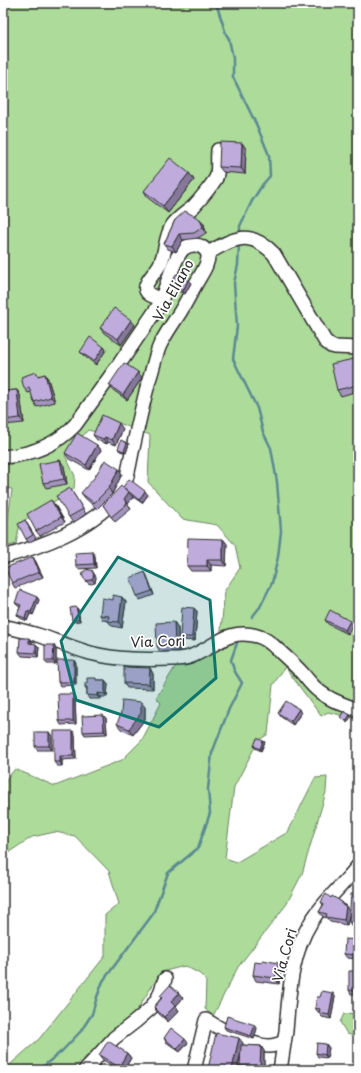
<svg xmlns="http://www.w3.org/2000/svg" width="361" height="1073" font-family="'Playpen Sans',sans-serif">
  <style>
    .green { fill: #addb9a; stroke: #6c8362 }
    .lines { fill: none; stroke-linecap: round; stroke-linejoin: round }
    .stream { stroke: #5a8992; stroke-width: 2.5 }
    .minor-casing { stroke: #2b2b2b; stroke-width: 16 }
    .minor { stroke: #fff; stroke-width: 13 }
    .wall { fill: #a494bd; stroke: #2b2b2b }
    .shaded-wall { fill: #86789a; stroke: #2b2b2b }
    .building { fill: #bfacdc; stroke: #2b2b2b }
    .marked { fill: #0f766e; fill-opacity: 0.2; stroke: #0f766e; stroke-width: 3; stroke-linejoin: round }
    .labels { text-anchor: middle; dominant-baseline: central; stroke-width: 3.5; stroke-linejoin: round; paint-order: stroke }
    .street-label { font-size: 14px; fill: #2b2b2b; stroke: #fff }
  </style>
  <rect width="100%" height="100%" fill="#fff"/>
  <filter id="ink" filterUnits="userSpaceOnUse"><feTurbulence type="fractalNoise" baseFrequency=".025" numOctaves="2"/><feDisplacementMap in="SourceGraphic" scale="8" xChannelSelector="R" yChannelSelector="G"/><feConvolveMatrix kernelMatrix="1 2 1 2 8 2 1 2 1" color-interpolation-filters="sRGB"/></filter>
  <g filter="url(#ink)">
    <g class="green">
      <polygon points="3,3 358,3 358,715 354,718 328,712 321,716 285,667 273,685 268,734 258,741 234,787 225,858 237,862 288,832 315,778 327,777 326,792 302,874 286,905 238,967 213,1016 205,1009 206,980 200,974 185,966 161,972 137,1010 75,1067 69,1070 4,1070 39,1039 105,956 105,915 119,904 109,871 75,836 55,832 32,837 3,856 3,783 15,769 55,786 122,760 142,740 161,703 156,698 180,659 220,640 225,590 240,568 235,545 217,525 182,519 148,482 150,435 103,417 96,432 88,430 65,455 75,476 74,489 20,523 16,544 9,546 3,538 3,529 7,526 12,489 3,488"/>
      <polygon points="353,1013 358,1014 358,1060 355,1058 355,1036 347,1034 340,1022 344,1014"/>
    </g>
    <g class="lines">
      <g class="stream">
        <polyline points="216,3 226,34 229,39 233,58 233,77 257,126 269,155 270,176 263,184 252,201 240,226 240,235"/>
        <polyline points="239,244 238,265 234,283 237,326 233,359 257,408 263,432 271,448 277,482 281,531 278,557 272,583 260,607 252,617"/>
        <polyline points="38,1070 41,1068 62,1051 81,1031 92,1014 97,997 103,981 153,914 168,873 198,848 210,813 208,789 212,753 229,709 242,683 234,670 231,660 237,643"/>
      </g>
      <defs>
        <g id="minor">
          <path d="M208,253C234,238 250,229 274,254L325,341L331,346L335,347L358,348"/>
          <path d="M162,299C131,292 152,279 160,264C166,252 165,237 172,226C177,218 186,213 193,207C199,201 212,185 216,178C219,171 217,157 218,150"/>
          <path d="M3,457C30,455 56,445 75,425L120,363L158,307C165,293 173,259 183,249C188,245 194,244 200,246C204,248 207,250 208,255C209,263 202,273 198,280C191,292 185,305 177,317C171,326 165,335 160,345C155,356 153,369 149,380C143,403 138,425 133,448C129,464 128,484 117,497C89,529 43,546 3,557"/>
          <path d="M3,626C16,629 29,632 41,636C58,642 73,648 90,653C117,660 144,660 172,659C179,659 186,659 192,656C216,646 228,628 257,636C265,638 271,643 277,649C286,657 295,665 303,674C308,680 313,687 320,692C331,701 345,705 358,710"/>
          <polyline points="85,1070 114,1038 136,1021 151,1008 159,996 165,979"/>
          <path d="M194,1070L206,1020C222,1030 251,1046 269,1046C275,1046 279,1044 284,1042"/>
          <path d="M280,1070C282,1057 284,1044 286,1031C289,994 291,954 311,922C323,902 343,885 358,866"/>
        </g>
      </defs>
      <use href="#minor" class="minor-casing"/>
      <use href="#minor" class="minor"/>
    </g>
    <g class="wall">
      <polygon points="242,143 246,149 245,174 223,172 219,167"/>
      <polygon points="189,173 194,180 168,213 148,198 144,191"/>
      <polygon points="175,220 204,224 206,233 198,238 183,240 176,252 168,249 164,244"/>
      <polygon points="188,280 191,283 185,294 174,289 171,285"/>
      <polygon points="135,325 121,345 104,333 100,328"/>
      <polygon points="104,347 106,350 96,365 83,355 80,352"/>
      <polygon points="358,358 358,391 341,396 337,390"/>
      <polygon points="36,372 39,376 45,374 48,379 55,402 37,407 34,402 31,392 28,393 24,388"/>
      <polygon points="142,378 127,400 113,390 109,385"/>
      <polygon points="17,390 20,395 24,423 3,425 3,391"/>
      <polygon points="123,429 116,445 108,442 107,444 97,440 93,435"/>
      <polygon points="129,444 126,453 120,451 118,449"/>
      <polygon points="97,445 101,450 89,470 69,459 65,453"/>
      <polygon points="64,466 67,484 46,488 43,483"/>
      <polygon points="122,474 112,494 97,509 85,498 81,493"/>
      <polygon points="123,487 148,495 142,503 133,497 128,504 131,509 115,522 103,505"/>
      <polygon points="70,488 86,514 73,523 69,517"/>
      <polygon points="55,505 65,522 40,536 36,531"/>
      <polygon points="25,520 36,538 29,543 26,539"/>
      <polygon points="223,539 227,544 226,566 211,565 211,571 191,571 187,566"/>
      <polygon points="93,552 95,556 96,568 78,569 76,565"/>
      <polygon points="33,557 36,562 43,577 15,588 12,583"/>
      <polygon points="92,570 96,577 95,583 91,584 88,583 85,580"/>
      <polygon points="147,576 154,595 140,600 137,596"/>
      <polygon points="37,597 39,600 33,615 30,614 27,621 20,618 17,615 20,607 18,606 15,603"/>
      <polygon points="122,597 126,602 122,628 112,626 108,621 103,620 100,615 113,600"/>
      <polygon points="76,607 78,609 80,621 73,622 72,620"/>
      <polygon points="197,611 195,641 183,640 180,637"/>
      <polygon points="325,620 350,621 353,624 348,634 328,624"/>
      <polygon points="174,622 178,628 179,651 160,652 157,646"/>
      <polygon points="29,638 32,642 32,643 39,647 38,657 22,656 19,652"/>
      <polygon points="56,649 56,664 47,664 45,661"/>
      <polygon points="74,660 76,664 76,685 60,686 58,682"/>
      <polygon points="3,668 6,673 3,675"/>
      <polygon points="150,668 153,674 153,689 127,688 124,683"/>
      <polygon points="97,680 105,680 108,684 107,697 101,697 101,699 89,699 87,695 87,690 85,687 87,683"/>
      <polygon points="73,694 75,697 76,724 61,725 59,721"/>
      <polygon points="145,707 145,719 133,735 121,729 117,724"/>
      <polygon points="278,713 301,713 293,725 281,717"/>
      <polygon points="106,718 107,734 85,735 83,732"/>
      <polygon points="73,731 75,735 76,759 62,760 62,766 57,766 54,762"/>
      <polygon points="52,736 52,750 37,750 35,746"/>
      <polygon points="265,742 261,751 255,748 254,746"/>
      <polygon points="358,894 358,928 353,928 349,922"/>
      <polygon points="331,898 342,902 350,912 347,925 330,922 327,918 323,917 319,912 323,905 321,902"/>
      <polygon points="358,940 358,959 347,958 344,954"/>
      <polygon points="281,968 279,984 256,981 253,975"/>
      <polygon points="358,971 358,994 351,994 349,990"/>
      <polygon points="160,996 183,998 176,1006 179,1011 168,1022 157,1012 154,1007 161,998"/>
      <polygon points="335,996 331,1019 322,1017 319,1013 320,1012 318,1012 315,1008 320,997"/>
      <polygon points="224,1027 257,1028 254,1039 226,1030"/>
      <polygon points="164,1038 188,1043 180,1052 166,1042"/>
      <polygon points="243,1043 242,1045 261,1046 264,1051 264,1070 243,1070 240,1066 241,1053 237,1070 209,1070 208,1069"/>
      <polygon points="326,1044 329,1048 327,1058 318,1057 316,1053"/>
      <polygon points="127,1053 131,1058 124,1070 119,1070 103,1060 99,1055"/>
    </g>
    <g class="shaded-wall">
      <polygon points="242,143 246,149 245,174 241,168"/>
      <polygon points="189,173 194,180 168,213 163,206"/>
      <polygon points="200,219 204,224 206,233 203,227"/>
      <polygon points="179,234 183,240 176,252 172,246"/>
      <polygon points="188,280 191,283 185,294 183,291"/>
      <polygon points="131,320 135,325 121,345 118,339"/>
      <polygon points="104,347 106,350 96,365 94,361"/>
      <polygon points="138,372 142,378 127,400 123,395"/>
      <polygon points="45,374 48,379 55,402 51,397"/>
      <polygon points="17,390 20,395 24,423 20,418"/>
      <polygon points="119,423 123,429 116,445 112,440"/>
      <polygon points="105,437 108,442 107,444 103,439"/>
      <polygon points="127,443 129,444 126,453 124,451"/>
      <polygon points="97,445 101,450 89,470 86,465"/>
      <polygon points="60,460 64,466 67,484 64,479"/>
      <polygon points="119,469 122,474 112,494 109,488"/>
      <polygon points="145,491 148,495 142,503 139,500"/>
      <polygon points="129,492 133,497 128,504 124,499"/>
      <polygon points="51,500 55,505 65,522 61,517"/>
      <polygon points="223,539 227,544 226,566 223,560"/>
      <polygon points="93,552 95,556 96,568 94,564"/>
      <polygon points="33,557 36,562 43,577 39,572"/>
      <polygon points="207,560 211,565 211,571 207,566"/>
      <polygon points="145,572 147,576 154,595 152,591"/>
      <polygon points="94,574 96,577 95,583 92,579"/>
      <polygon points="37,597 39,600 33,615 31,612"/>
      <polygon points="122,597 126,602 122,628 119,622"/>
      <polygon points="76,607 78,609 80,621 79,619"/>
      <polygon points="194,608 197,611 195,641 192,637"/>
      <polygon points="27,611 30,614 27,621 25,618"/>
      <polygon points="350,621 353,624 348,634 345,630"/>
      <polygon points="174,622 178,628 179,651 175,646"/>
      <polygon points="3,629 6,633 3,645"/>
      <polygon points="29,638 32,642 31,647 29,643"/>
      <polygon points="36,644 39,647 38,657 36,653"/>
      <polygon points="54,645 56,649 56,664 53,661"/>
      <polygon points="74,660 76,664 76,685 74,682"/>
      <polygon points="150,668 153,674 153,689 149,684"/>
      <polygon points="105,680 108,684 107,697 105,694"/>
      <polygon points="98,693 101,697 101,699 98,696"/>
      <polygon points="73,694 75,697 76,724 73,721"/>
      <polygon points="141,702 145,707 145,719 133,735 129,729"/>
      <polygon points="299,709 301,713 293,725 291,721"/>
      <polygon points="103,715 106,718 107,734 104,731"/>
      <polygon points="350,715 351,717 347,723 346,721"/>
      <polygon points="73,731 75,735 76,759 73,756"/>
      <polygon points="49,732 52,736 52,750 49,746"/>
      <polygon points="263,741 265,742 261,751 260,749"/>
      <polygon points="60,756 62,760 62,766 60,762"/>
      <polygon points="342,902 346,907 342,905"/>
      <polygon points="346,906 350,912 347,925 344,920"/>
      <polygon points="278,963 281,968 279,984 275,978"/>
      <polygon points="179,993 183,998 176,1006 179,1011 168,1022 164,1017 171,1002"/>
      <polygon points="333,993 335,996 331,1019 329,1015"/>
      <polygon points="255,1025 257,1028 254,1039 251,1036"/>
      <polygon points="239,1038 243,1043 237,1070 233,1070 232,1069"/>
      <polygon points="185,1039 188,1043 180,1052 177,1049"/>
      <polygon points="326,1044 329,1048 327,1058 325,1055"/>
      <polygon points="261,1046 264,1051 264,1070 262,1070 260,1066"/>
      <polygon points="127,1053 131,1058 124,1070 121,1070 119,1067"/>
    </g>
    <g class="building">
      <polygon points="220,142 242,143 241,168 219,167"/>
      <polygon points="170,158 189,173 163,206 144,191"/>
      <polygon points="185,211 200,219 203,227 194,233 179,234 172,246 164,244 175,220"/>
      <polygon points="176,274 188,280 183,291 171,285"/>
      <polygon points="114,308 131,320 118,339 100,328"/>
      <polygon points="90,337 104,347 94,361 80,352"/>
      <polygon points="358,358 358,385 337,390 331,364"/>
      <polygon points="124,363 138,372 123,395 109,385"/>
      <polygon points="36,372 38,376 45,374 51,397 34,402 29,387 24,388 21,377"/>
      <polygon points="17,390 20,418 3,420 3,391"/>
      <polygon points="102,415 119,423 112,440 105,437 103,439 93,435"/>
      <polygon points="77,433 97,445 86,465 65,453"/>
      <polygon points="121,440 127,443 124,451 118,449"/>
      <polygon points="60,460 64,479 43,483 39,464"/>
      <polygon points="105,460 119,469 109,488 94,503 81,493 94,478"/>
      <polygon points="129,479 145,491 139,500 123,487"/>
      <polygon points="121,486 129,492 124,499 127,504 111,517 103,505"/>
      <polygon points="70,488 83,509 69,517 56,496"/>
      <polygon points="51,500 61,517 36,531 27,514"/>
      <polygon points="25,520 33,535 26,539 18,524"/>
      <polygon points="188,538 223,539 223,560 207,560 207,566 187,566"/>
      <polygon points="93,552 94,564 76,565 75,553"/>
      <polygon points="33,557 39,572 12,583 5,568"/>
      <circle cx="88" cy="575" r="5.5"/>
      <polygon points="145,572 152,591 137,596 130,578"/>
      <polygon points="20,590 37,597 31,612 27,611 25,618 17,615 21,605 15,603"/>
      <polygon points="113,595 122,597 119,622 108,621 109,616 100,615 102,598 113,600"/>
      <polygon points="76,607 79,619 72,620 70,608"/>
      <polygon points="182,607 194,608 192,637 180,637"/>
      <polygon points="330,610 350,621 345,630 325,620"/>
      <polygon points="174,622 175,646 157,646 156,623"/>
      <polygon points="20,638 29,638 29,643 36,644 36,653 19,652"/>
      <polygon points="45,645 54,645 53,661 45,661"/>
      <polygon points="57,660 74,660 74,682 58,682"/>
      <polygon points="124,667 150,668 149,684 124,683"/>
      <polygon points="87,678 96,678 96,680 105,680 105,694 98,693 98,696 87,695 87,687 85,687 85,683 87,683"/>
      <polygon points="58,694 73,694 73,721 59,721"/>
      <polygon points="122,700 141,702 141,713 129,729 117,724 121,713"/>
      <polygon points="286,701 299,709 291,721 278,713"/>
      <polygon points="344,711 350,715 346,721 340,717"/>
      <polygon points="103,715 104,731 83,732 82,716"/>
      <polygon points="54,731 73,731 73,756 60,756 60,762 54,762"/>
      <rect x="35" y="732" width="14" height="14"/>
      <polygon points="257,738 263,741 260,749 254,746"/>
      <polygon points="326,894 331,898 332,896 342,902 342,905 346,906 344,920 326,917 327,914 319,912 324,904 321,902"/>
      <polygon points="351,894 358,894 358,923 349,922"/>
      <polygon points="345,939 358,940 358,955 344,954"/>
      <polygon points="263,960 278,963 275,978 253,975 255,962 262,963"/>
      <polygon points="349,971 358,971 358,991 349,990"/>
      <polygon points="170,985 179,993 171,1002 175,1006 164,1017 154,1007 162,998 160,996"/>
      <polygon points="322,991 333,993 329,1015 319,1013 320,1009 315,1008 317,997 320,997"/>
      <polygon points="227,1016 255,1025 251,1036 224,1027"/>
      <polygon points="171,1028 185,1039 177,1049 164,1038"/>
      <polygon points="216,1033 239,1038 232,1069 208,1069"/>
      <polygon points="108,1041 127,1053 119,1067 99,1055"/>
      <polygon points="317,1043 326,1044 325,1055 316,1053"/>
      <polygon points="241,1045 261,1046 260,1066 240,1066"/>
    </g>
  </g>
  <path class="marked" d="M118,557L210,600L216,678L159,727L76,700L61,641Z"/>
  <g class="labels">
    <g class="street-label">
      <text transform="translate(173 290) rotate(-61)">Via Eliano</text>
      <text transform="translate(158 641) rotate(-2)">Via Cori</text>
      <text transform="translate(284 955) rotate(-74)">Via Cori</text>
    </g>
  </g>
  <rect width="361" height="1073" fill="none" stroke="#fff" stroke-width="16"/>
  <rect x="8" y="8" width="345" height="1057" fill="none" stroke="#2b2b2b" stroke-width="1.5" filter="url(#ink)"/>
</svg>
